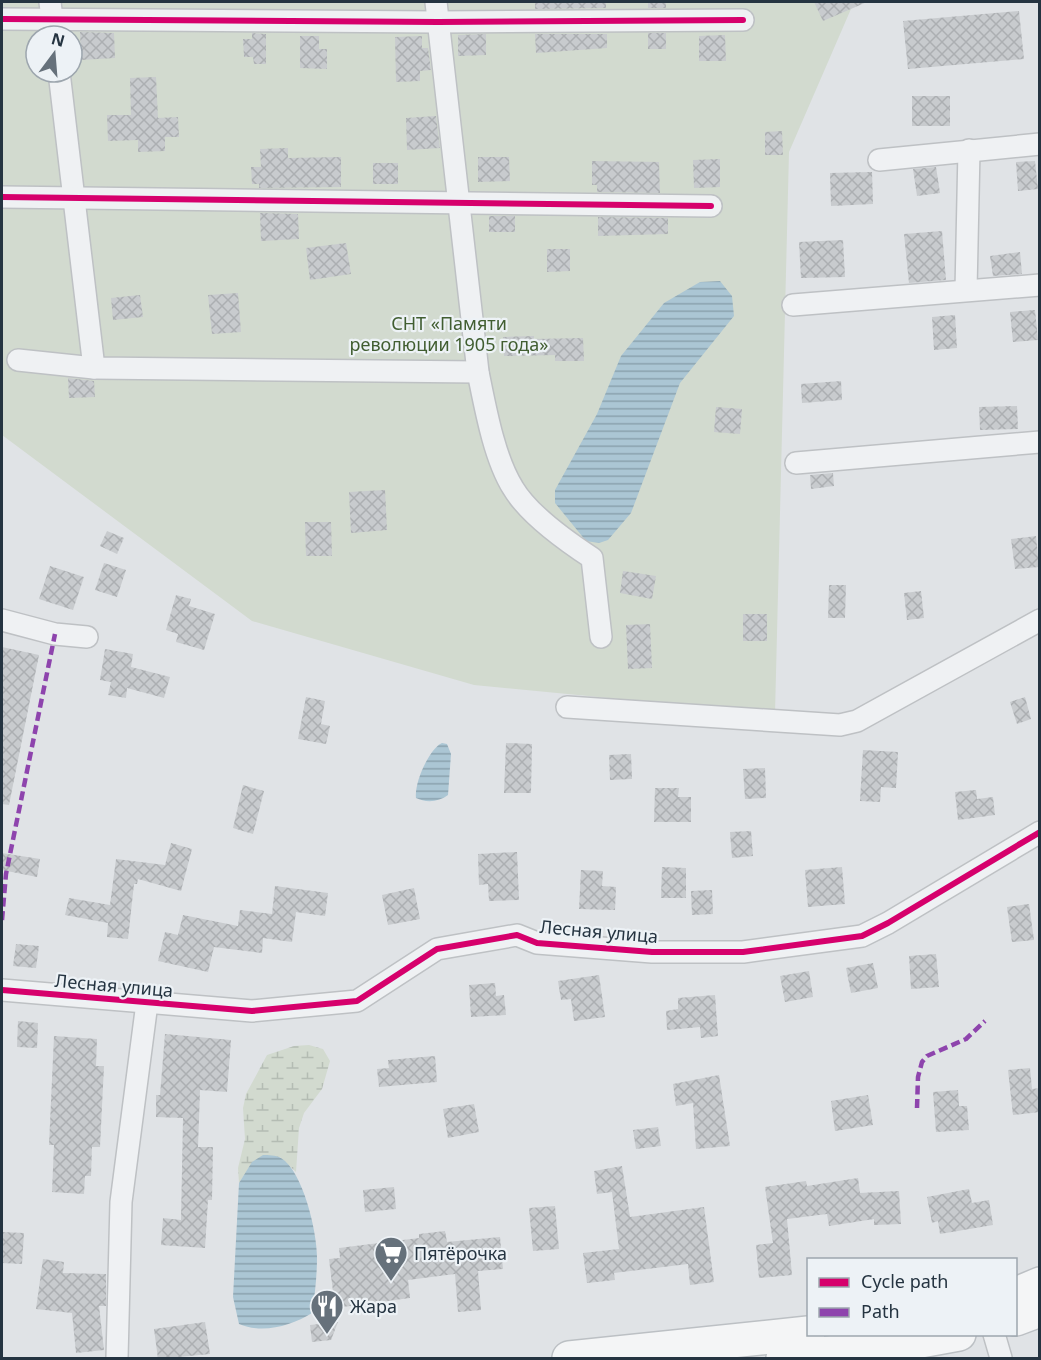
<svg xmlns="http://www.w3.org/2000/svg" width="1041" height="1360" font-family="'Noto Sans',sans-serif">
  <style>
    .wetland { fill: url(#wetland-marsh) }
    .garden { fill: #d2dacf; fill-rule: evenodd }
    .water { fill: url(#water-rules) }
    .building { fill: url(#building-cross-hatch) }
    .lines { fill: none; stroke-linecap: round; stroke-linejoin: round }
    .street-casing { stroke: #bec1c4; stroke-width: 24 }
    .primary-casing { stroke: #bcc0c4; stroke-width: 36 }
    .street { stroke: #eff1f3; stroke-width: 21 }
    .primary { stroke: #f4f5f6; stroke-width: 33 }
    .quiet { stroke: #8e44ad; stroke-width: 4.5; stroke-dasharray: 9 4.5; stroke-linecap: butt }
    .cycleway-casing { stroke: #edf2f6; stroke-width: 10 }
    .cycleway { stroke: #d6006c; stroke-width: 6 }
    .labels { text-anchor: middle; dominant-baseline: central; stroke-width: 4.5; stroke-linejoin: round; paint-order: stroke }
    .park-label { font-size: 18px; fill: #415e31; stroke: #edf2f6 }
    .street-label { font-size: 18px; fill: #253441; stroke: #edf2f6 }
    .poi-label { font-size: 18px; fill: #253441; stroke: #edf2f6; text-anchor: start }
  </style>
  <defs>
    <pattern id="wetland-marsh" width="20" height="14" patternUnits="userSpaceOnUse" patternTransform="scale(1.5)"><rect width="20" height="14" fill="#d2dacf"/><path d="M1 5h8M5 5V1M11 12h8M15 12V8" fill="none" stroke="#b4bcb3"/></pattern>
    <pattern id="water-rules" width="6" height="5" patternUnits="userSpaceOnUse" patternTransform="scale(1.5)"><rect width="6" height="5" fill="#abc6d4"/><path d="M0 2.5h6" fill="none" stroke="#8ba2ae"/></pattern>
    <pattern id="building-cross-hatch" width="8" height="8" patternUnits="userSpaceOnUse" patternTransform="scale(1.5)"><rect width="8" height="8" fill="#c8cbce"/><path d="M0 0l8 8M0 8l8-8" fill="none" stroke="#acafb2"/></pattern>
  </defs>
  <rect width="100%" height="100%" fill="#e0e3e6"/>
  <polygon class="wetland" points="309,1045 323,1049 330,1061 322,1089 304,1113 299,1128 296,1172 280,1157 252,1163 239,1183 238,1168 245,1139 243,1108 246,1094 267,1055 294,1046"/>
  <path class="garden" d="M2,2H854L789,152L775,714L474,685L252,621L2,435ZM36,36H72V72H36Z"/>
  <g class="water">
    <polygon points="720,281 732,296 734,316 680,383 631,513 608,540 599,543 586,541 555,503 555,490 597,414 621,356 664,303 700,282"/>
    <path d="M442,743L447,744L451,754L448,795C439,802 426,803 416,798C414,783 429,749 442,743Z"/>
    <path d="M263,1155C268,1155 276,1155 281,1158C303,1171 317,1232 317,1257C317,1276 315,1294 312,1313C291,1326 263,1334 239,1324L233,1297L239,1183L252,1162Z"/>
  </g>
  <g class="building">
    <polygon points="535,2 606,2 606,8 535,9"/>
    <rect x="648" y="2" width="18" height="6"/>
    <polygon points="814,2 867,2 823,21"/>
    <polygon points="1019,11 1024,59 908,69 903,21"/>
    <polygon points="80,32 114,33 115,58 81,60"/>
    <polygon points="252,33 266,34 266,64 254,64 253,57 244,57 243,39 252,39"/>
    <rect x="648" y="33" width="18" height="16"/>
    <polygon points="486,34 486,55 458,56 458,35"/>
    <polygon points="535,34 607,34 607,48 536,53"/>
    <polygon points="725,35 726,61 699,61 699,36"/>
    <polygon points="300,36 319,36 319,49 327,49 327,69 300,68"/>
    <polygon points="422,36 422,48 428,48 431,70 420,71 420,81 396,82 395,37"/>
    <polygon points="156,77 158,118 178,117 179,137 165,137 165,151 138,152 138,140 108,141 107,115 131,115 130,78"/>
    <rect x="912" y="96" width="38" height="30"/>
    <polygon points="436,116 440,148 407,150 406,118"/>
    <polygon points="782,131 783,155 765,155 765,132"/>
    <polygon points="288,148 288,158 341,157 341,187 259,188 259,184 252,184 251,167 261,167 260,149"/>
    <polygon points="478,157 509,157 510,181 478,182"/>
    <polygon points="720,159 720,187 694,188 693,160"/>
    <polygon points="592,161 659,162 660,193 597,192 597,185 592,185"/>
    <polygon points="1035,161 1038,189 1018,191 1016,162"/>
    <rect x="373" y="163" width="25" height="21"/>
    <polygon points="936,167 940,193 917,196 913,169"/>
    <polygon points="872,172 873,204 831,206 830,173"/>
    <polygon points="260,213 298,214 299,239 261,241"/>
    <rect x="489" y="216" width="26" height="16"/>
    <polygon points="598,217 668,218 668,234 598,236"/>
    <polygon points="942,231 946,280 909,283 904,234"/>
    <polygon points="843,240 845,277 801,278 799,242"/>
    <polygon points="346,243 351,274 310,280 306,248"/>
    <polygon points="547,249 570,249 570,271 547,272"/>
    <polygon points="1020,252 1022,274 993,276 990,256"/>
    <polygon points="238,293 241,332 212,334 208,295"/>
    <polygon points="140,295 143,317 113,320 111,298"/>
    <polygon points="1035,310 1038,340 1013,342 1010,312"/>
    <polygon points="955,315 957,348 934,350 932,317"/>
    <polygon points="534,336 534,339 583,338 584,361 555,361 555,355 504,356 503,337"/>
    <polygon points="68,378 94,381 95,397 69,398"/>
    <polygon points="841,381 842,400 802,403 801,384"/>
    <polygon points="1017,406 1018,429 980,430 979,407"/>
    <polygon points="716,407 742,409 740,434 714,432"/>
    <polygon points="833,473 834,486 811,489 810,475"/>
    <polygon points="385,490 387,530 351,533 349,492"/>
    <polygon points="305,522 331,522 332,556 306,556"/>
    <polygon points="107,531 124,538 117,554 100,546"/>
    <polygon points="1036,536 1039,567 1015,569 1011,539"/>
    <polygon points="104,563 126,570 117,597 95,590"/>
    <polygon points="50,566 84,577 73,610 39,599"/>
    <polygon points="623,571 656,576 652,599 620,593"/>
    <polygon points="829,585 846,585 845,618 828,618"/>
    <polygon points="921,591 924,618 907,620 904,593"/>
    <polygon points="176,595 191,599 189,606 215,614 204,650 176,642 178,634 166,630"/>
    <rect x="743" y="614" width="24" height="27"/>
    <polygon points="650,624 652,668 628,669 626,625"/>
    <polygon points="2,647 39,655 9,805 2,804"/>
    <polygon points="105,649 133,654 131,667 170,677 164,698 127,688 126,698 108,695 111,682 100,680"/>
    <polygon points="306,697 325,701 321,724 330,726 326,744 298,739"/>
    <polygon points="1025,697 1031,719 1017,724 1010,702"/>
    <polygon points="506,743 532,744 531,793 504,793"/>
    <polygon points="863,750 898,752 896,788 881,787 880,802 860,801"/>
    <polygon points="631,754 632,779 610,780 609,755"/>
    <polygon points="765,768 766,798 745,799 743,769"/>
    <polygon points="243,785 264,791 253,834 233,828"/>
    <polygon points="655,788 679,788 678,797 691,797 691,822 654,822"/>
    <polygon points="976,790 977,799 993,797 995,815 958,820 955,792"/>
    <polygon points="751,831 753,856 732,858 730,832"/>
    <polygon points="171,843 192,849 181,891 138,879 137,884 134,884 128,939 107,937 108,923 65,915 69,898 110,905 116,859 165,865"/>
    <polygon points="517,852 519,900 489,901 488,884 479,885 478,854"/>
    <polygon points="2,853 40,859 37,877 2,870"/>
    <polygon points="662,867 686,868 686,898 661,898"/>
    <polygon points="842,867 845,904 808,907 805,870"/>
    <polygon points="581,870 603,871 602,886 616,887 615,910 579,909"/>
    <polygon points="275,886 328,893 325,916 296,912 292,942 263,938 262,953 214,947 208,972 158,961 165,932 178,935 183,915 238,926 240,910 272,914"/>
    <polygon points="414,888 420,919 388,925 382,895"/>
    <polygon points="712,890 713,914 692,915 691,891"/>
    <polygon points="1029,904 1034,940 1012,942 1007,907"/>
    <polygon points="16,944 39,946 36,968 13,966"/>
    <polygon points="936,954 939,987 911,989 909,956"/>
    <polygon points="873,963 878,988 851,993 846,968"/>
    <polygon points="809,971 813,997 785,1002 780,976"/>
    <polygon points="599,975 605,1017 574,1021 571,999 561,1000 558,981"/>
    <polygon points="495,983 496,996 504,995 506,1015 471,1017 469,985"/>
    <polygon points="715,995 718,1036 701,1038 700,1027 667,1030 666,1011 678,1009 678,998"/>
    <polygon points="18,1021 38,1023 37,1048 17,1047"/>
    <polygon points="165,1034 231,1040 227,1092 200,1090 198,1147 213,1147 212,1200 208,1200 205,1248 161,1245 163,1218 181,1220 183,1118 156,1117 156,1095 160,1095"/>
    <polygon points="54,1036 97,1039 96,1066 104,1066 100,1147 92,1147 91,1176 85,1176 84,1194 52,1192 54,1145 49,1145"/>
    <polygon points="435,1056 437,1082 379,1087 377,1069 389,1068 388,1060"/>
    <polygon points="1030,1068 1032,1089 1040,1088 1040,1112 1013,1115 1008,1070"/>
    <polygon points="719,1075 730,1146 696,1149 693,1103 676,1106 673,1084"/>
    <polygon points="958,1090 959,1106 967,1106 969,1130 936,1132 933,1092"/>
    <polygon points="868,1095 873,1125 835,1131 831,1101"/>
    <polygon points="474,1104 479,1132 448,1138 443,1109"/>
    <polygon points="658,1127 661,1146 636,1149 633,1130"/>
    <polygon points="622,1166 630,1217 704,1207 714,1282 690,1285 688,1264 614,1273 615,1280 587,1283 583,1253 619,1249 612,1192 597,1194 594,1171"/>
    <polygon points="858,1178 860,1193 899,1191 901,1224 874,1225 874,1219 829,1226 827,1214 787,1219 792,1275 759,1278 756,1245 773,1243 765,1187 806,1181 807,1186"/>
    <polygon points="394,1187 396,1209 365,1212 363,1190"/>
    <polygon points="969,1189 972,1203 989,1200 993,1225 940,1234 938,1221 932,1223 927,1197"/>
    <polygon points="555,1206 559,1249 533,1251 529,1208"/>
    <polygon points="445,1231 447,1242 500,1237 503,1269 478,1271 481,1310 458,1312 455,1274 408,1280 410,1298 335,1308 329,1259 340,1258 339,1248 419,1238 419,1234"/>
    <polygon points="2,1232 24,1233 22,1264 2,1263"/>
    <polygon points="43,1259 64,1262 63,1273 106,1274 106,1306 99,1306 104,1350 76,1353 72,1313 36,1309"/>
    <polygon points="205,1322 210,1354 158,1359 154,1329"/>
    <polygon points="338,1322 331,1340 312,1342 310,1325"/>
  </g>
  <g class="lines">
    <defs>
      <g id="street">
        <polyline points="50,2 54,36"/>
        <path d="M436,2L478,372C485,406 494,458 513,488C529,515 566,541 592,558L601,637"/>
        <polyline points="2,19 438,22 743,20"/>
        <polyline points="59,72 94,368"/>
        <polyline points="879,160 1040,144"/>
        <polyline points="2,197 711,206"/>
        <polyline points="966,290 969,150"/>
        <polyline points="793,305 1040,285"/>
        <polyline points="18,360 94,368 478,372"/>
        <polyline points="796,463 1040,442"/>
        <polyline points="2,620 55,634 87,637"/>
        <polyline points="567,707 840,725 857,721 1040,620"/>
        <polyline points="2,990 252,1011 357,1001 437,949 517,935 537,943 652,952 743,952 862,936 888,923 1040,832"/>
        <polyline points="994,1334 1001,1358"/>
        <polyline points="117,1358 121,1202 147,1003"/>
      </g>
      <g id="primary">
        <polyline points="1016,1294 1040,1284"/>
        <polyline points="1016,1319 1040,1310"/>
        <polyline points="569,1358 808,1333"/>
        <polyline points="783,1358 899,1345 959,1334"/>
      </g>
    </defs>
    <use href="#street" class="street-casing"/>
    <use href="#primary" class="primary-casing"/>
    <use href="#street" class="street"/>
    <use href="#primary" class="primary"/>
    <g class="quiet">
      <polyline points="2,920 6,874 55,634"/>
      <polyline points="917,1108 918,1077 922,1062 927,1056 966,1039 985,1021"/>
    </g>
    <defs>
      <g id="cycleway">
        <polyline points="2,19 438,22 743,20"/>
        <polyline points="2,197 711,206"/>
        <polyline points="2,990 252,1011 357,1001 437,949 517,935 537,943 652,952 743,952 862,936 888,923 1040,832"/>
      </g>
    </defs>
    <use href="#cycleway" class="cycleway-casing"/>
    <use href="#cycleway" class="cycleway"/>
  </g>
  <defs>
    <symbol id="supermarket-pin" viewBox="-11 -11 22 30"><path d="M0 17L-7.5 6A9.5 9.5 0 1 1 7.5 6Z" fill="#66717b" stroke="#edf2f6"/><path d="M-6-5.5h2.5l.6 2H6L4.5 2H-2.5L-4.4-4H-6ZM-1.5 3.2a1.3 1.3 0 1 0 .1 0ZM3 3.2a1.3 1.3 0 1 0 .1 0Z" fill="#fff"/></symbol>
    <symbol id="restaurant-pin" viewBox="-11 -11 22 30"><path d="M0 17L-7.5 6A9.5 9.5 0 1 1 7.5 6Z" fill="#66717b" stroke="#edf2f6"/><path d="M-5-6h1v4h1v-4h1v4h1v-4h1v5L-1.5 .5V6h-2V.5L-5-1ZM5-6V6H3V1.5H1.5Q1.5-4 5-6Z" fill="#fff"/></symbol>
  </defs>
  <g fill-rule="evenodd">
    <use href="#supermarket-pin" x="372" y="1234" width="38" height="52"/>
    <use href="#restaurant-pin" x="308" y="1287" width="38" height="52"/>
  </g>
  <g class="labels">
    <g class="park-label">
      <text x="449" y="323">СНТ «Памяти<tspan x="449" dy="21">революции 1905 года»</tspan></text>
    </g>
    <g class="street-label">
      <text transform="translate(599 931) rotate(5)">Лесная улица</text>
      <text transform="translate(114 985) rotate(5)">Лесная улица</text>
    </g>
    <g class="poi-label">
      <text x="414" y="1253">Пятёрочка</text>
      <text x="350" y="1306">Жара</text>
    </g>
  </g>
  <rect width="1041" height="1360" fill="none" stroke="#253441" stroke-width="6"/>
  <rect x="807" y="1258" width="210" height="78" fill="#edf2f6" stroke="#9da6ae" stroke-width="1.5"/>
  <rect x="819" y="1278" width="30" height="9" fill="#d6006c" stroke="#9da6ae" stroke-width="1.5"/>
  <text x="861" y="1288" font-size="18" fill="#253441">Cycle path</text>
  <rect x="819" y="1308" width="30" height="9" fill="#8e44ad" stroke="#9da6ae" stroke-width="1.5"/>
  <text x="861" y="1318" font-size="18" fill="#253441">Path</text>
  <g transform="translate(54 54) rotate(16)"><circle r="28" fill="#edf2f6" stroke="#9da6ae" stroke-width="1.5"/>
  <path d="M0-4.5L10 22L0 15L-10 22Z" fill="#66717b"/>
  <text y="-9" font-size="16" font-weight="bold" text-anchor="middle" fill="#253441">N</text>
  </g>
</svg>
